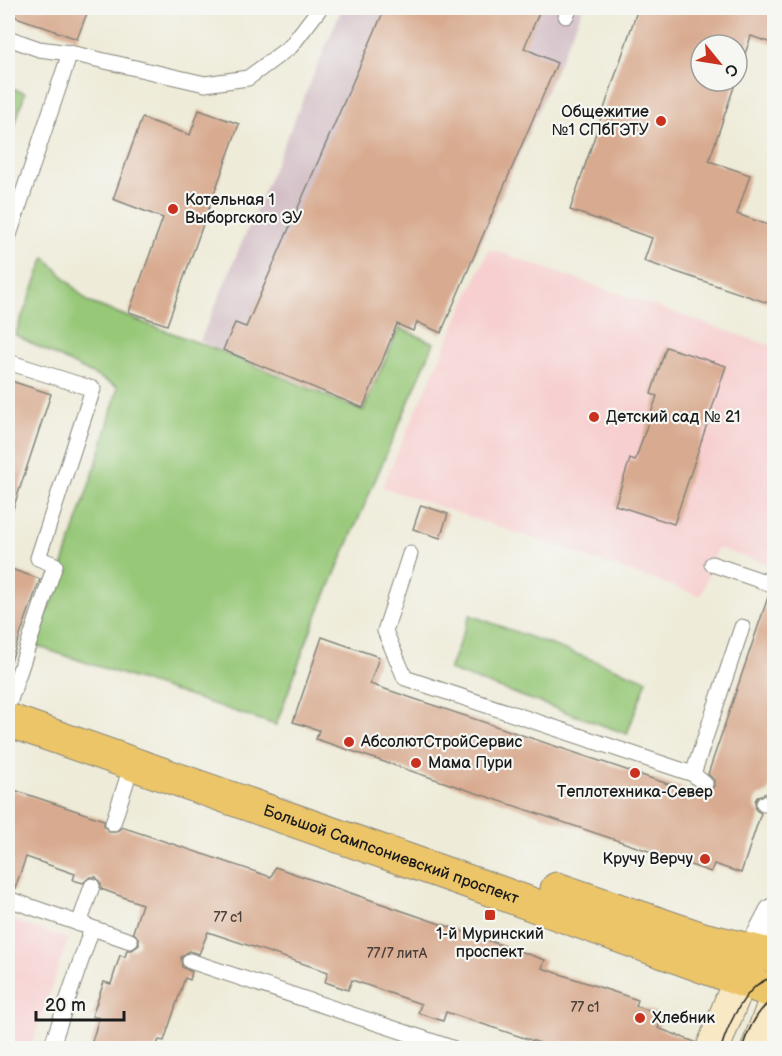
<svg xmlns="http://www.w3.org/2000/svg" width="782" height="1056" font-family="'Balsamiq Sans',sans-serif">
  <style>
    .built { fill: #f7cfd0 }
    .industrial { fill: #d2bdc5 }
    .green { fill: #97c878; stroke: #5a724a; stroke-width: 1.5 }
    .building { fill: #d8aa8f }
    .lines { fill: none; stroke-linecap: round; stroke-linejoin: round }
    .lane-casing { stroke: #85847a; stroke-width: 17 }
    .street-casing { stroke: #85847a; stroke-width: 32 }
    .secondary-casing { stroke: #85847a; stroke-width: 35 }
    .primary-casing { stroke: #85847a; stroke-width: 35 }
    .lane { stroke: #fff; stroke-width: 15 }
    .street { stroke: #fff; stroke-width: 30 }
    .secondary { stroke: #f8e8c3; stroke-width: 33 }
    .primary { stroke: #edc569; stroke-width: 33 }
    .tram { stroke: #1c1c1c; stroke-width: 1.5 }
    .poi-dot { fill: #c8321e; stroke: #f6f6f2; stroke-width: 2 }
    .labels { text-anchor: middle; dominant-baseline: central; stroke-width: 4.5; stroke-linejoin: round; paint-order: stroke }
    .number-label { font-size: 14px; fill: #4b4039 }
    .poi-label { font-size: 16px; fill: #1c1c1c; stroke: #f6f6f2; text-anchor: start }
    .street-label { font-size: 16px; fill: #1c1c1c; stroke: #f6f6f2 }
  </style>
  <rect width="100%" height="100%" fill="#f6f6f2"/>
  <filter id="ink" filterUnits="userSpaceOnUse"><feTurbulence type="fractalNoise" baseFrequency=".0167" numOctaves="2"/><feDisplacementMap in="SourceGraphic" scale="12" xChannelSelector="R" yChannelSelector="G"/><feConvolveMatrix kernelMatrix="1 2 1 2 8 2 1 2 1" color-interpolation-filters="sRGB"/></filter>
  <filter id="wash" filterUnits="userSpaceOnUse"><feTurbulence type="fractalNoise" baseFrequency=".008" numOctaves="4" result="noise"/><feDisplacementMap in="SourceGraphic" scale="24" xChannelSelector="R" yChannelSelector="G"/><feGaussianBlur stdDeviation="1.35" result="paint"/><feColorMatrix in="noise" values="0 0 0 0 0 0 0 0 0 0 0 0 0 0 0 0 0 1.4 0 .05"/><feComposite in="paint" operator="in"/></filter>
  <g filter="url(#wash)">
    <rect width="100%" height="100%" fill="#eeebd8"/>
    <g class="built">
      <polygon points="489,249 774,347 774,566 717,548 701,596 382,487"/>
      <polygon points="8,919 68,939 31,1048 8,1048"/>
    </g>
    <polygon class="industrial" points="342,8 583,8 441,333 418,323 413,331 397,325 363,408 200,341"/>
    <g class="green">
      <polygon points="8,87 25,93 8,146"/>
      <polygon points="45,257 88,302 215,349 363,411 399,328 434,343 310,632 276,725 36,646 101,449 118,387 15,335"/>
      <polygon points="470,615 647,680 627,734 449,670"/>
    </g>
    <g id="blocks">
      <g class="building">
        <polygon points="8,8 89,8 77,39 8,14"/>
        <polygon points="385,8 541,8 524,48 557,63 441,333 417,322 413,331 397,324 363,408 223,350 235,323 246,327"/>
        <polygon points="638,8 774,8 774,44 751,36 737,78 737,45 701,45 701,81 736,81 709,161 750,175 737,214 774,227 774,305 644,261 652,238 570,210"/>
        <polygon points="199,110 239,124 167,325 129,312 163,218 113,199 142,118 190,135"/>
        <polygon points="666,347 726,366 674,524 615,505 630,459 635,461 657,396 651,394"/>
        <polygon points="8,380 51,394 12,512 8,511"/>
        <polygon points="421,505 448,514 440,538 413,529"/>
        <polygon points="8,568 40,579 11,661 8,660"/>
        <polygon points="769,594 774,595 774,772 768,793 758,796 755,801 756,810 761,813 741,873 714,864 711,872 316,739 319,730 293,722 322,637 379,657 370,684 701,795 702,793 709,793 714,786 714,780 708,774"/>
        <polygon points="8,788 104,820 104,826 109,832 116,832 122,827 271,877 275,867 545,960 542,968 638,1000 636,1006 663,1015 658,1028 695,1042 695,1048 555,1048 446,1012 443,1021 418,1013 421,1004 352,980 348,990 325,982 328,972 208,932 199,954 189,951 181,957 182,967 192,972 190,980 185,978 164,1041 159,1040 156,1048 90,1048 99,1018 92,1016 104,982 111,984 120,955 125,957 127,950 132,950 139,945 139,939 133,932 142,904 101,889 101,884 96,877 90,877 83,883 73,880 75,874 26,857 14,891 8,889"/>
      </g>
    </g>
  </g>
  <g filter="url(#ink)">
    <use href="#blocks" fill-opacity="0" stroke="#85847a" stroke-width="1.5"/>
    <g class="lines">
      <defs>
        <g id="lane">
          <polyline points="566,16 570,8"/>
          <polyline points="8,38 39,49 70,53 205,84 248,78 291,46 320,8"/>
          <polyline points="8,238 70,53"/>
          <polyline points="8,362 93,389 38,558 55,565 9,703"/>
          <polyline points="410,554 385,631 405,678 693,774 705,784"/>
          <polyline points="712,564 774,585"/>
          <polyline points="693,774 742,627"/>
          <polyline points="764,804 774,802"/>
          <polyline points="113,823 132,764"/>
          <polyline points="8,899 130,941"/>
          <polyline points="79,924 92,886"/>
          <polyline points="190,961 452,1048"/>
          <polyline points="51,1048 92,928"/>
        </g>
        <polyline id="street" points="754,951 774,913"/>
        <g id="secondary">
          <polyline points="713,1048 740,979 753,953"/>
          <polyline points="758,1048 774,1004"/>
        </g>
        <g id="primary">
          <path id="s1" d="M8,720L498,892L774,992"/>
          <polyline points="557,889 703,939 774,956"/>
        </g>
      </defs>
      <use href="#lane" class="lane-casing"/>
      <use href="#street" class="street-casing"/>
      <use href="#secondary" class="secondary-casing"/>
      <use href="#primary" class="primary-casing"/>
      <use href="#lane" class="lane"/>
      <use href="#street" class="street"/>
      <use href="#secondary" class="secondary"/>
      <use href="#primary" class="primary"/>
      <g class="tram">
        <path d="M721,1048C727,1028 740,999 757,985C762,981 769,979 774,976"/>
        <path d="M742,1048C748,1030 757,1009 774,999"/>
      </g>
    </g>
  </g>
  <g class="poi-dot">
    <circle cx="661" cy="121" r="6"/>
    <circle cx="173" cy="209" r="6"/>
    <circle cx="594" cy="417" r="6"/>
    <circle cx="349" cy="742" r="6"/>
    <circle cx="416" cy="763" r="6"/>
    <circle cx="635" cy="773" r="6"/>
    <circle cx="705" cy="859" r="6"/>
    <rect x="484" y="909" width="12" height="12" rx="3"/>
    <circle cx="640" cy="1018" r="6"/>
  </g>
  <g class="labels">
    <g class="number-label">
      <text x="228" y="917">77 с1</text>
      <text x="397" y="953">77/7 литА</text>
      <text x="585" y="1007">77 с1</text>
    </g>
    <g class="poi-label">
      <text x="649" y="112" text-anchor="end">Общежитие<tspan x="649" dy="18">№1 СПбГЭТУ</tspan></text>
      <text x="185" y="200">Котельная 1<tspan x="185" dy="18">Выборгского ЭУ</tspan></text>
      <text x="606" y="417">Детский сад № 21</text>
      <text x="361" y="742">АбсолютСтройСервис</text>
      <text x="428" y="763">Мама Пури</text>
      <text x="635" y="792" text-anchor="middle">Теплотехника-Север</text>
      <text x="693" y="859" text-anchor="end">Кручу Верчу</text>
      <text x="490" y="934" text-anchor="middle">1-й Муринский<tspan x="490" dy="18">проспект</tspan></text>
      <text x="652" y="1018">Хлебник</text>
    </g>
    <g class="street-label">
      <text stroke="none"><textPath href="#s1" startOffset="406">Большой Сампсониевский проспект</textPath></text>
    </g>
  </g>
  <rect width="782" height="1056" fill="none" stroke="#f6f6f2" stroke-width="30"/>
  <g transform="translate(719 63) rotate(120)"><circle r="28" fill="#f6f6f2" stroke="#9f9f9c" stroke-width="1.5"/>
  <path d="M0-4.5L10 22L0 15L-10 22Z" fill="#c8321e"/>
  <text y="-9" font-size="16" font-weight="bold" text-anchor="middle" fill="#1c1c1c">С</text>
  </g>
  <path d="M36 1011v9h88v-9" fill="none" stroke="#1c1c1c" stroke-width="3"/>
  <text x="45" y="1011" font-size="18" fill="#1c1c1c" stroke="#f6f6f2" stroke-width="4.5" paint-order="stroke">20 m</text>
</svg>
